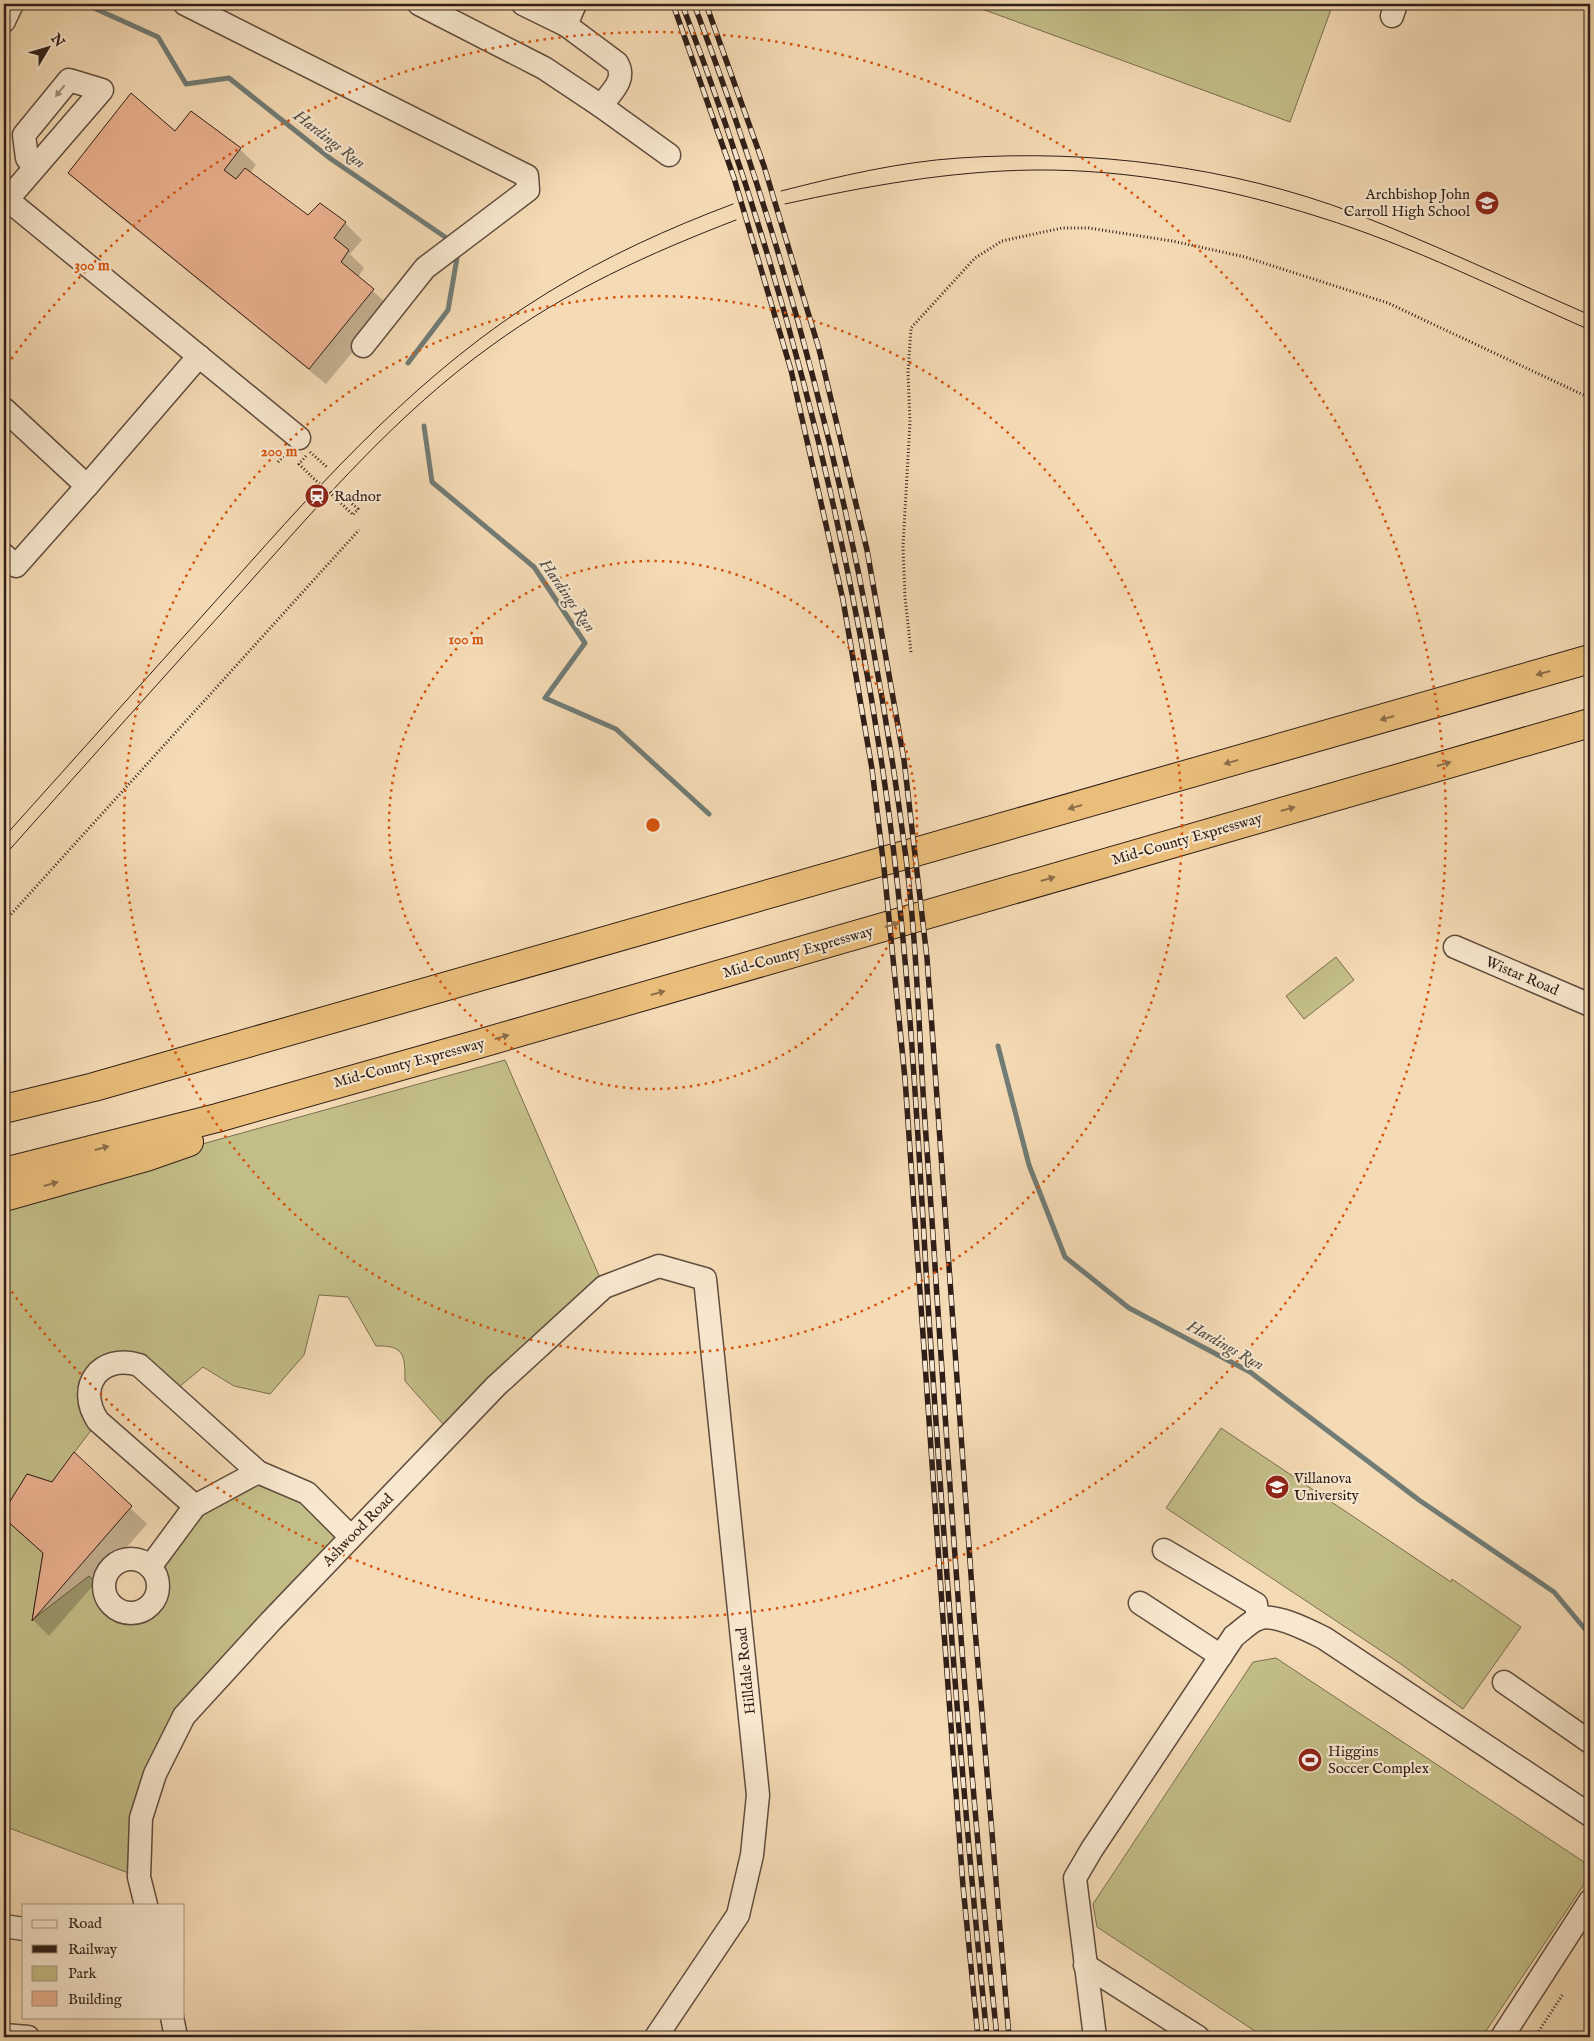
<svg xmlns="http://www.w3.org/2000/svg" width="1594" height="2041" font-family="'IM FELL English',serif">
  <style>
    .green { fill: #c3be88; stroke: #796e50 }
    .shadow { fill: #0003 }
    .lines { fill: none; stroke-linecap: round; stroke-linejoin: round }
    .stream { stroke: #717c76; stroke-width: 5 }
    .building { fill: #ecb291; stroke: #2f1e18 }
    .minor-casing { stroke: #604d3f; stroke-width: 25 }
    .highway-casing { stroke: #2f1e18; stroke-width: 30 }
    .path { stroke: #2f1e18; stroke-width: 3; stroke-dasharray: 1 2.5; stroke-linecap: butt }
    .minor { stroke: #f8e8cf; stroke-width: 22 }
    .highway { stroke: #eabe7a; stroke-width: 28 }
    .tram { stroke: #2f1e18; stroke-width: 1 }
    .rail-casing { stroke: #2f1e18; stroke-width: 5.5 }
    .rail { stroke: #f8e8cf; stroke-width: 4; stroke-dasharray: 11; stroke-linecap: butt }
    .path-bridge { stroke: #2f1e18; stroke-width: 3; stroke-dasharray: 1 2.5; stroke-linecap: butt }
    .oneway { fill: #9e8d7d }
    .oneway2 { fill: #8c6e49 }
    .ring { fill: none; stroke: #d6530d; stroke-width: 2.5; stroke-dasharray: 2.5 5 }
    .labels { text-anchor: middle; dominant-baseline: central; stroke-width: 4.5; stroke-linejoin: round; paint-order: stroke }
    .poi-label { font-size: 15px; fill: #2f1e18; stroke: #f8e8cf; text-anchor: start }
    .street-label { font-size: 15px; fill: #2f1e18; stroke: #f8e8cf }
    .water-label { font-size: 16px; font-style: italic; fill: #504d47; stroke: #f8e8cf }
    .centre { fill: #d6530d; stroke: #f8e8cf; stroke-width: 2.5 }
    .ring-label { font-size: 15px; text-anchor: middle; font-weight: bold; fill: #d6530d; stroke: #f8e8cf; stroke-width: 4.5; stroke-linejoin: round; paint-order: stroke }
  </style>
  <rect width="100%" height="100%" fill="#f5dbb5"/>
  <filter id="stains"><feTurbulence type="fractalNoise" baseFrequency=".004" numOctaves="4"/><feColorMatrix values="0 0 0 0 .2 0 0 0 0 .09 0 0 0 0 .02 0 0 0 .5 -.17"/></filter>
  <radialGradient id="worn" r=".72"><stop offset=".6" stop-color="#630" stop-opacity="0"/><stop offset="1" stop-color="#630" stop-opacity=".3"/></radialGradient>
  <g class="green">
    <polygon points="984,4 1333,4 1290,122 982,9"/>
    <polygon points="1336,957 1354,980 1304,1019 1286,996"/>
    <path d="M505,1060L604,1287L451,1433L405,1381C405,1356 405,1345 376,1346L348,1297L319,1295L304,1355L270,1394L234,1386L203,1367L172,1393L149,1372L95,1375L98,1421L52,1482L27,1474L4,1511V1199Z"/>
    <polygon points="1221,1428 1451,1582 1452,1579 1521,1627 1463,1709 1398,1662 1166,1508"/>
    <path d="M258,1472L351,1537L184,1716L155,1774L139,1877L4,1826V1518L43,1553L32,1620L89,1576C93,1580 99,1585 103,1590C109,1597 110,1606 120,1611C138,1619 160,1605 158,1585C158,1579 153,1572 150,1567L195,1506Z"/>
    <polygon points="1276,1658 1584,1862 1587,1880 1482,2037 1264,2037 1097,1927 1093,1904 1253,1662"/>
  </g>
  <g class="shadow">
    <polygon points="175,132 240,149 256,165 250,173 308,217 320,205 345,223 362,240 350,254 364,268 358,277 390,307 326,384 86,189 69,173"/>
    <polygon points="74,1454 147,1524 49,1636 33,1620 44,1554 4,1516 4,1514 27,1475 52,1483"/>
  </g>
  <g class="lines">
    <g class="stream">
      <polyline points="85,4 158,37 186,84 229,78 331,159 448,239 450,243"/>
      <polyline points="408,363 448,310 457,258 455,253"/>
      <polyline points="424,426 432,482 534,567 585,643 545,698 616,729 709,814"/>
      <polyline points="998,1046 1029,1165 1065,1257 1129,1308 1250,1372 1419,1500 1554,1592 1590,1635"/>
    </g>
  </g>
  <g class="building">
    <polygon points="131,93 175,131 191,111 241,148 224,170 236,179 245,168 308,215 320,203 346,222 334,238 349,250 341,262 374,289 309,369 68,173"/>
    <polygon points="74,1452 132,1506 32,1621 43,1553 4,1518 4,1511 27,1474 52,1482"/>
  </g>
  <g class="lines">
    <defs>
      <g id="minor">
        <polyline points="185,4 527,176 528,190 425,268 363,346"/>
        <path d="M419,4L544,68L601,106C611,92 627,80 617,63L566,25L575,4"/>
        <polyline points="523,4 566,25"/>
        <polyline points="1392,16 1396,4"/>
        <polyline points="4,21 12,4"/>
        <polyline points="601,106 669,155"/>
        <polyline points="4,197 299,438"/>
        <polyline points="7,200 102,90 69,80 24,135 27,158 34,168"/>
        <polyline points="4,409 87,486 16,566 4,555"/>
        <polyline points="87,486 199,356"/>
        <polyline points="1455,947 1590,1005"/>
        <path d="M195,1506L98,1421C75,1387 100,1353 139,1365L258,1472"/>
        <polyline points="1164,1550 1256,1604 1258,1619"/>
        <circle cx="131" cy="1586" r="27"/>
        <polyline points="150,1567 195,1506 258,1472 307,1493 351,1537"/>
        <polyline points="1140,1603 1221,1656"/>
        <polyline points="1504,1682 1590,1742"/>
        <polyline points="146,1905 139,1877 141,1818 155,1774 184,1716 271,1621 496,1386 604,1287 659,1266 705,1279 758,1795 752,1855 738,1915 656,2037"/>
        <polyline points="4,1926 24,1929"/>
        <polyline points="1085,1965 1198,2037"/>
        <polyline points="172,2017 176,2037"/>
        <polyline points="4,2035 28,2037"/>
        <path d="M1095,2037L1075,1878L1092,1849L1234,1636C1241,1631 1249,1623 1257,1619C1273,1612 1310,1631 1324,1638L1590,1815"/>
        <polyline points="1502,2037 1590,1901"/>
      </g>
      <g id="highway">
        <polyline points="4,1109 94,1087 1590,659"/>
        <polyline points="4,1172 217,1118 475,1045 1590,723"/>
        <polyline points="4,1197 146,1157 189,1142"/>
      </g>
    </defs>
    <use href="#minor" class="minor-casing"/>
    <use href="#highway" class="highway-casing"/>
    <g class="path">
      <polyline points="310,452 328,468"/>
      <polyline points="306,456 299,464 311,476"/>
      <polyline points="278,462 287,452"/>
      <polyline points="339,492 358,509 353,515 341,503"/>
      <polyline points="911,652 905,597 903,546 910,422 908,373 911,328 975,258 1002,241 1062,228 1089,228 1172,241 1245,257 1388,303 1590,398"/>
      <polyline points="4,922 359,530"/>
      <polyline points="1535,2037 1563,1994"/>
    </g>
    <use href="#minor" class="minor"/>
    <use href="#highway" class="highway"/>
    <g class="tram">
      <path d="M781,191C840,176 899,162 959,158C1091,149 1230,166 1354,213C1434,244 1512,281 1590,315"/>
      <path d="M785,204C867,186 950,171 1034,170C1130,169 1228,188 1319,217C1413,246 1501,291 1590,330"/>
      <path d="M4,837C79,753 155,669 230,585C326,477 423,369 547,293C605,257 669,228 733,204"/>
      <path d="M4,856C85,765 166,674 248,584C323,500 399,412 491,346C566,291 650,253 736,220"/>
    </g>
    <defs>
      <g id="rail">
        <polyline points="673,4 734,178 791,370 843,600 872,769 884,868 905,1079 943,1619 963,1886 978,2037"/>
        <path d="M682,4C776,250 843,505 882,765C909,943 917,1123 928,1303C944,1548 962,1793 987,2037"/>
        <path d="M694,4C799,281 868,564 906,858C915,930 918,1002 922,1075C926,1144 932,1213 936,1282C953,1534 970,1786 997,2037"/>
        <polyline points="706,4 764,166 819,349 867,550 904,760 927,958 974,1617 1009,2037"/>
      </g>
    </defs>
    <use href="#rail" class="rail-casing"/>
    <use href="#rail" class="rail"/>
    <polyline class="path-bridge" points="311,476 341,503"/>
  </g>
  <defs><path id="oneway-solid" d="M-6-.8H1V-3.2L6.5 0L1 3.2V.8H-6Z" transform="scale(1.25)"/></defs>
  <use class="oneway" href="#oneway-solid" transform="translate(60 91) rotate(129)"/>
  <g class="oneway2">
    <use href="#oneway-solid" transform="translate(1543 673) rotate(164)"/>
    <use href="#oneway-solid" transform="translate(1387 718) rotate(164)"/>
    <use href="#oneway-solid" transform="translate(1231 762) rotate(164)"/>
    <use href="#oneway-solid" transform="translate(1444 764) rotate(-16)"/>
    <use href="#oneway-solid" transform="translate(1075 807) rotate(164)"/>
    <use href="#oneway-solid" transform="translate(1288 809) rotate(-16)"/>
    <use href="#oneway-solid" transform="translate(1048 879) rotate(-16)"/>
    <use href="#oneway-solid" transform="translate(892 925) rotate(-16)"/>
    <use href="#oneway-solid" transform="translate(658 993) rotate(-16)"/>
    <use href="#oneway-solid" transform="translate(502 1037) rotate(-16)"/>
    <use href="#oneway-solid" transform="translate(102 1148) rotate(-15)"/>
    <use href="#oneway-solid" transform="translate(51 1184) rotate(-16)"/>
  </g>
  <g class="ring">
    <circle cx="653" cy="825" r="264"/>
    <circle cx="653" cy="825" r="529"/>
    <path d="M7 365A793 793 0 1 1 7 1285"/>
  </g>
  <defs>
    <symbol id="school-disc" viewBox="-11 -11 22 22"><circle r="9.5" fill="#8f2418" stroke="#f8e8cf"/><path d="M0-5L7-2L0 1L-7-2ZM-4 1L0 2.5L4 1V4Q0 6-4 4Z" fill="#fff"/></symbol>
    <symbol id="station-disc" viewBox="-11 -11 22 22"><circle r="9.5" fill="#8f2418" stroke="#f8e8cf"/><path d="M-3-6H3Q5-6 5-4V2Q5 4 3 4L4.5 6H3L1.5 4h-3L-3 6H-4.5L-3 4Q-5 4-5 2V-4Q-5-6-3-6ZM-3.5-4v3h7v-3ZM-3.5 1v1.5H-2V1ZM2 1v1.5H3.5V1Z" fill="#fff"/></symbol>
    <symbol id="university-disc" viewBox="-11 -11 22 22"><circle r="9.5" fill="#8f2418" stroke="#f8e8cf"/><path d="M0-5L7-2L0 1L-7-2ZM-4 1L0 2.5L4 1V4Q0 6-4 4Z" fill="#fff"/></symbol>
    <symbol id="stadium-disc" viewBox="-11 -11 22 22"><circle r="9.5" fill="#8f2418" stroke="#f8e8cf"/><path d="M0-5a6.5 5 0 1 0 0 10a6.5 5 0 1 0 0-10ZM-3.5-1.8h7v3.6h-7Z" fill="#fff"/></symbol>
  </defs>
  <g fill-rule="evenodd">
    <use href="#school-disc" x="1473" y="189" width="28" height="28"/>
    <use href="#station-disc" x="303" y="482" width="28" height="28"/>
    <use href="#university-disc" x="1263" y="1473" width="28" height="28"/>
    <use href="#stadium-disc" x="1296" y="1746" width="28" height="28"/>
  </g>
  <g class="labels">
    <g class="poi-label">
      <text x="1470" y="194" text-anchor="end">Archbishop John<tspan x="1470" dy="17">Carroll High School</tspan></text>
      <text x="334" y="496">Radnor</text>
      <text x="1294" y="1478">Villanova<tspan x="1294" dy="17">University</tspan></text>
      <text x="1328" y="1751">Higgins<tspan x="1328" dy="17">Soccer Complex</tspan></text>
    </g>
    <g class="street-label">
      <text transform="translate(1187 839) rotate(-16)">Mid-County Expressway</text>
      <text transform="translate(798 952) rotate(-16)">Mid-County Expressway</text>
      <text transform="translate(1522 976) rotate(23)">Wistar Road</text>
      <text transform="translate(409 1063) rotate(-15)">Mid-County Expressway</text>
      <text transform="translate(358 1530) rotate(-46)">Ashwood Road</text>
      <text transform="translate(746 1671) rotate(-96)">Hilldale Road</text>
    </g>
    <g class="water-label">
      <text transform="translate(329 140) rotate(37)">Hardings Run</text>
      <text transform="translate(567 596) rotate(55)">Hardings Run</text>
      <text transform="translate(1225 1346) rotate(29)">Hardings Run</text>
    </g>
  </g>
  <circle cx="653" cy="825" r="8" class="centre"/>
  <g class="ring-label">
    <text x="92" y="270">300 m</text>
    <text x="279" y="456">200 m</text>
    <text x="466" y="644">100 m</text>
  </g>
  <rect width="1594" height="2041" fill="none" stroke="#f5dbb5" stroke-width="20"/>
  <rect x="5" y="5" width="1584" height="2031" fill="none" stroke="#2f1e18" stroke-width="2.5"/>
  <rect x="10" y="10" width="1574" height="2021" fill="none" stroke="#2f1e18"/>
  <rect x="22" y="1904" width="162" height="115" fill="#f8e8cf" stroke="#a89786"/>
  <rect x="32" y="1920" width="25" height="8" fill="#f8e8cf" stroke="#a89786"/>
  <text x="68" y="1928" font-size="15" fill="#2f1e18">Road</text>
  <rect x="32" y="1945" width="25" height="8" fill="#2f1e18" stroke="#a89786"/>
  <text x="68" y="1954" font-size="15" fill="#2f1e18">Railway</text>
  <rect x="32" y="1966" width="25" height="15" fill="#c3be88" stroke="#a89786"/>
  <text x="68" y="1978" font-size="15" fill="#2f1e18">Park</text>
  <rect x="32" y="1991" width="25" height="15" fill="#ecb291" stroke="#a89786"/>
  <text x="68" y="2004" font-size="15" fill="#2f1e18">Building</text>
  <g transform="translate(48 48) rotate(52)" stroke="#f8e8cf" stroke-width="4" paint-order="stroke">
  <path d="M0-4L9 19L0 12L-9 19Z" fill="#2f1e18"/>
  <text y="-8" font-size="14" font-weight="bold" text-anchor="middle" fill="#2f1e18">N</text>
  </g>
  <rect width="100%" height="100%" filter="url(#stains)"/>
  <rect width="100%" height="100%" fill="url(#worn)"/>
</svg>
